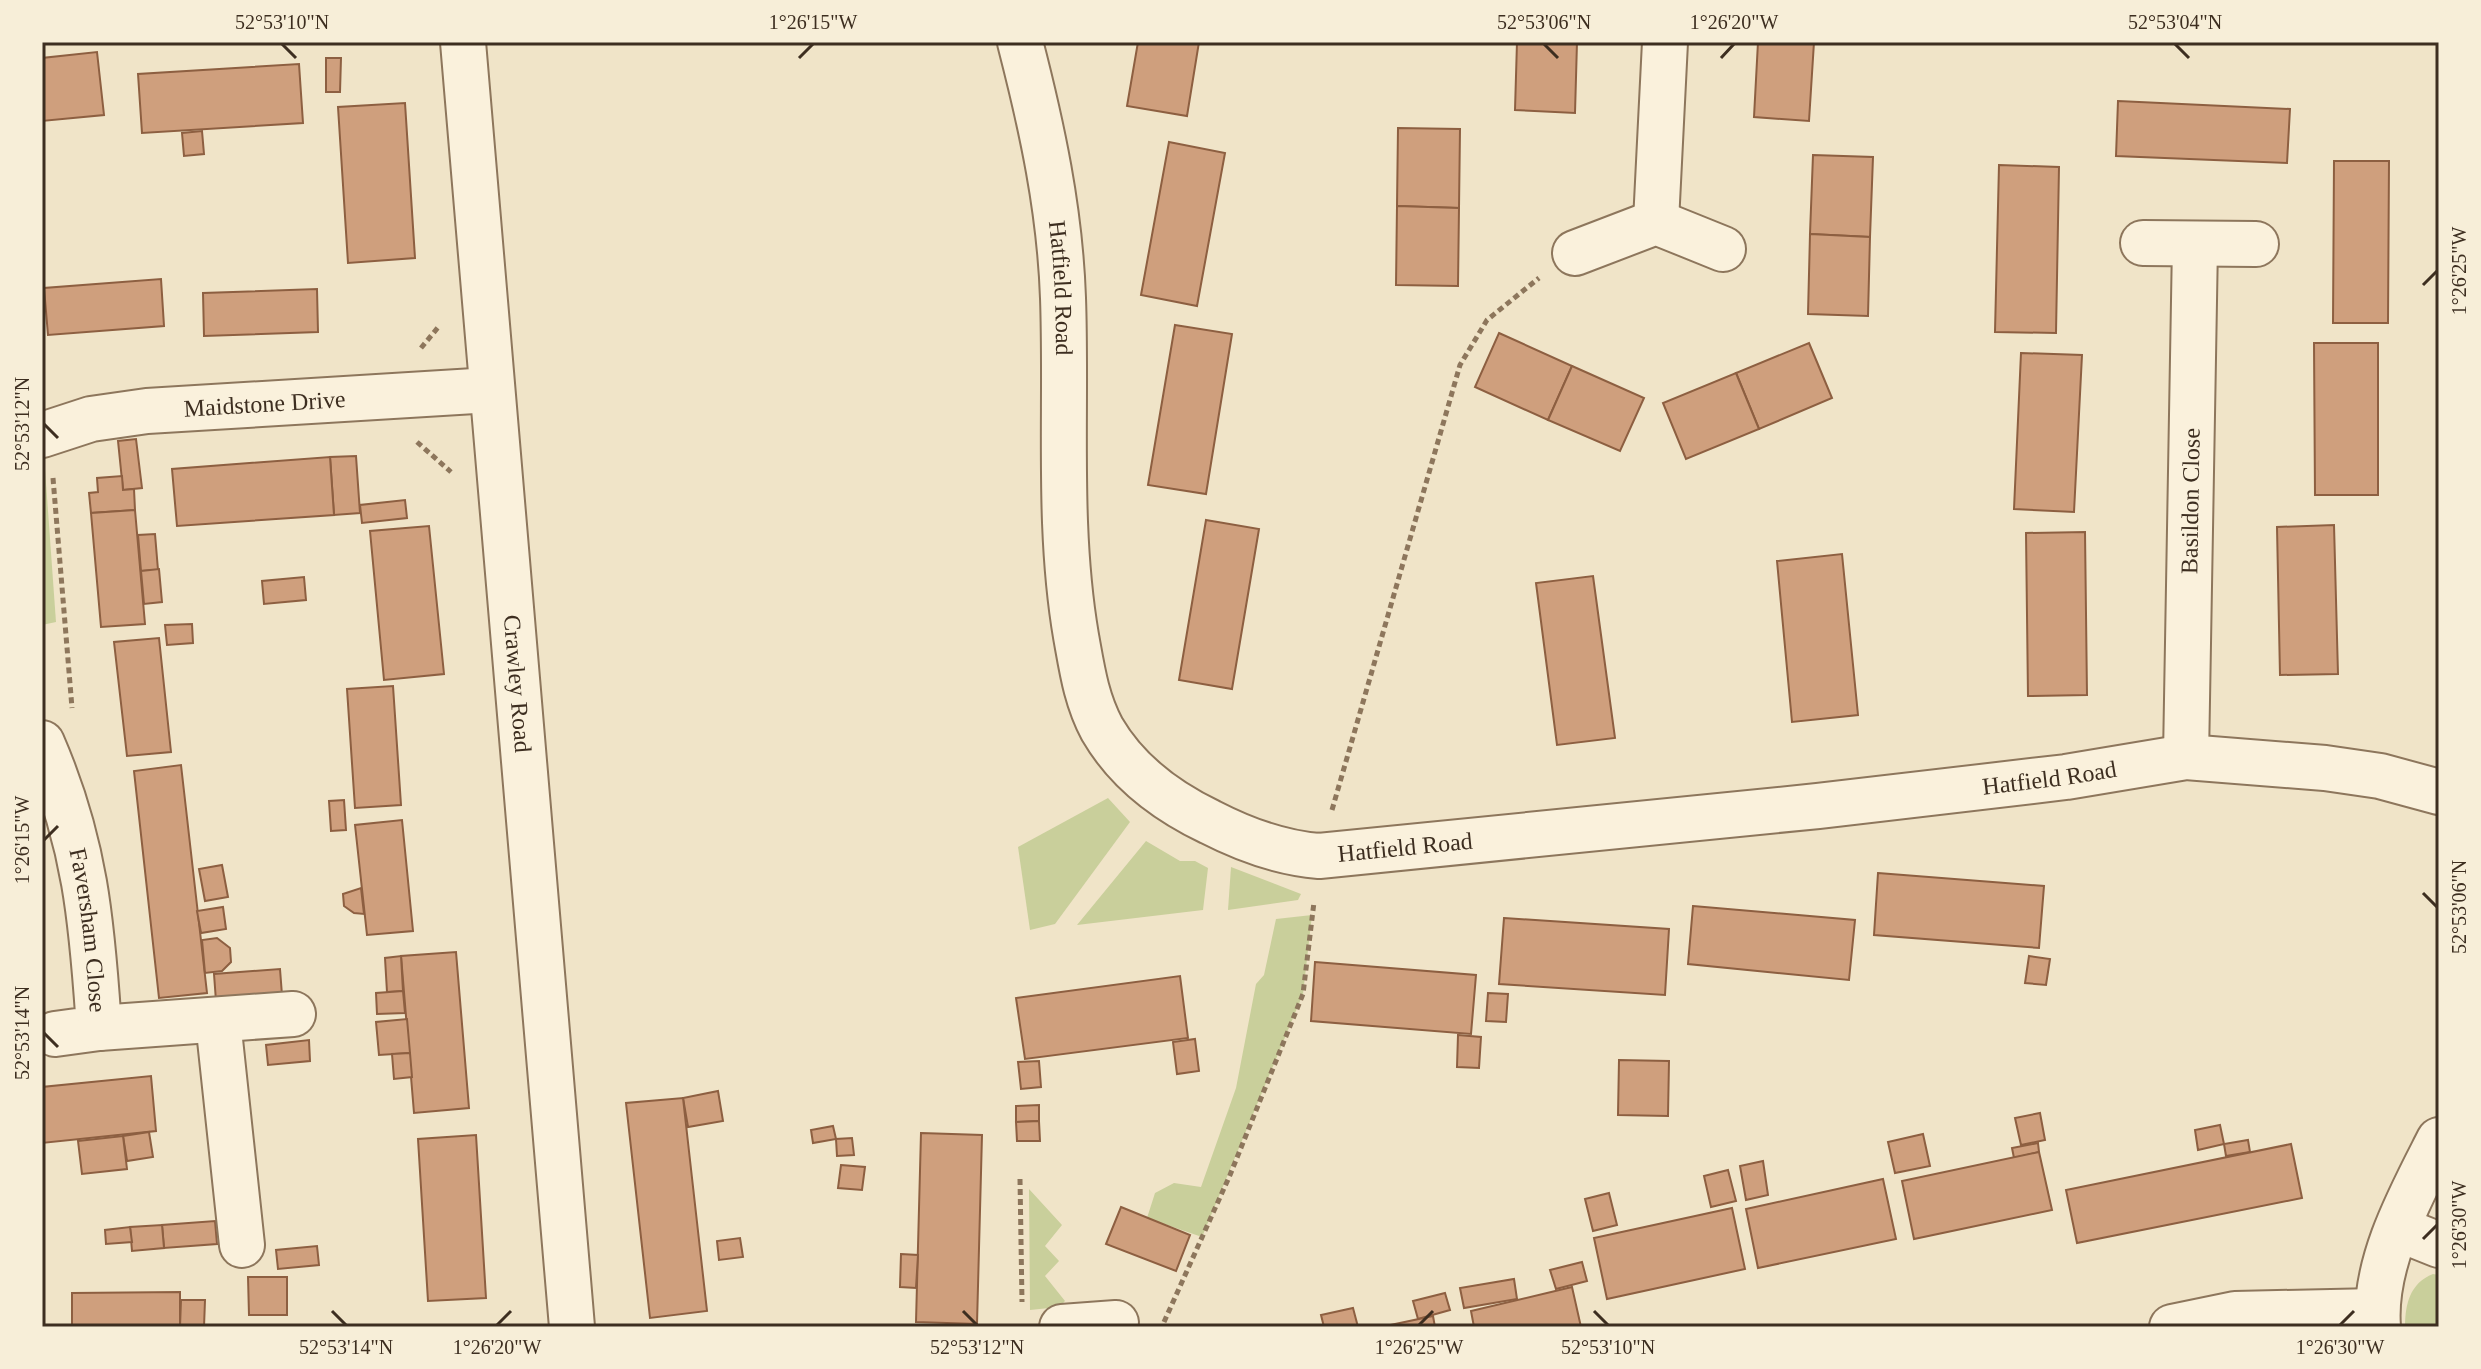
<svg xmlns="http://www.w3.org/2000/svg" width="2481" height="1369" font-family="'Times New Roman',serif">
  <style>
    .green { fill: #c9cf9b }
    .building { fill: #cf9f7d; stroke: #8d5f41; stroke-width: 2 }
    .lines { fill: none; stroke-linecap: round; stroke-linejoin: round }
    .minor-casing { stroke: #8d765c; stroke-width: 48 }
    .path { stroke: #8d765c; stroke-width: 5; stroke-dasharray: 6 4; stroke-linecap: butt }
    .minor { stroke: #faf1dc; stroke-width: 44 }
    .ticks { fill: none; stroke: #3d2e20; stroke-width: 3 }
    .labels { text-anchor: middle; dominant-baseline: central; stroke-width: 7; stroke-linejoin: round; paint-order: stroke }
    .street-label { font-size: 24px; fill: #3d2e20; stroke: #f7eed8 }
    .neatline { fill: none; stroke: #3d2e20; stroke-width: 3 }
    .ticks-label { font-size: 20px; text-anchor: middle; fill: #3d2e20 }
  </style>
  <rect width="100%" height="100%" fill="#f0e4c8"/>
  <g class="green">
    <polygon points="45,469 56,622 42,625 42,471"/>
    <polygon points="1108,798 1130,822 1055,924 1030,930 1018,847"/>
    <polygon points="1146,841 1180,861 1195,861 1208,868 1203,910 1077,925"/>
    <polygon points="1231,867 1301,894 1298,900 1228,910"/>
    <polygon points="1312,915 1303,994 1202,1237 1147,1218 1155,1193 1174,1183 1201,1187 1236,1088 1256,984 1264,975 1276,919"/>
    <polygon points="1029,1189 1062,1225 1045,1246 1059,1261 1045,1276 1065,1301 1059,1307 1030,1310"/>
    <path d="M2433,1274L2439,1275V1327H2405C2405,1304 2410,1283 2433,1274Z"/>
  </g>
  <g class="building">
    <polygon points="1138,42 1199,42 1187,116 1127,106"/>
    <polygon points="1517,42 1577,42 1575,113 1515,110"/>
    <polygon points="1758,42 1814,42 1809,121 1754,117"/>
    <polygon points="97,52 104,115 42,121 42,58"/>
    <polygon points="326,58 341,58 340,92 326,92"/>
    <polygon points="299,64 303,123 142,133 138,74"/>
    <polygon points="2118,101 2290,109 2287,163 2116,156"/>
    <polygon points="405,103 415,258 348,263 338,107"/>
    <polygon points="1398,128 1460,129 1459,208 1397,206"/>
    <polygon points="202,131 204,154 184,156 182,133"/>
    <polygon points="1169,142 1225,153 1197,306 1141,295"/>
    <polygon points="1813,155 1873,157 1870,237 1810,234"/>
    <polygon points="2334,161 2389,161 2388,323 2333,323"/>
    <polygon points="1999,165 2059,167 2056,333 1995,332"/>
    <polygon points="1397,206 1459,208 1458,286 1396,285"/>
    <polygon points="1810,234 1870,237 1868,316 1808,314"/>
    <polygon points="161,279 164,326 48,335 44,288"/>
    <polygon points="317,289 318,332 204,336 203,293"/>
    <polygon points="1175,325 1232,334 1206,494 1148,485"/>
    <polygon points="1499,333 1572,366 1548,420 1475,387"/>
    <polygon points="1809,343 1832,398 1759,429 1736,373"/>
    <polygon points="2314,343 2378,343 2378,495 2315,495"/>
    <polygon points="2021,353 2082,355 2074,512 2014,509"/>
    <polygon points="1572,366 1644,398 1620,451 1548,420"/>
    <polygon points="1736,373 1759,429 1686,459 1663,403"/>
    <polygon points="136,439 142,488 123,490 118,441"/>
    <polygon points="356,456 360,513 334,515 330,457"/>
    <polygon points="330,457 334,515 177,526 172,469"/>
    <polygon points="122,476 123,490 134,489 135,510 91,513 89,493 98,492 97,478"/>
    <polygon points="405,500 407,518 362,523 360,505"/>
    <polygon points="135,510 145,624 101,627 91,513"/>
    <polygon points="1206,520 1259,529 1232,689 1179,680"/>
    <polygon points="2334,525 2338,674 2280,675 2277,527"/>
    <polygon points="429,526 444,674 384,680 370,531"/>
    <polygon points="2085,532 2087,695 2028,696 2026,533"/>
    <polygon points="155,534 158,570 141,571 138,535"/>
    <polygon points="1842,554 1858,715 1792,722 1777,561"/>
    <polygon points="159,569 162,602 144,604 141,571"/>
    <polygon points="1593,576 1615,738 1557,745 1536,583"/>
    <polygon points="304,577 306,600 264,604 262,581"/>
    <polygon points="192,624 193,643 167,645 165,625"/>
    <polygon points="159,638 171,752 127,756 114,642"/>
    <polygon points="393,686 401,805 355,808 347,689"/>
    <polygon points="181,765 207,993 159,998 134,771"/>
    <polygon points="344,800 346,830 331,831 329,801"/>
    <polygon points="402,820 413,931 367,935 355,825"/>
    <polygon points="222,865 228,897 205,901 199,869"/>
    <polygon points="1878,873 2044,886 2039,948 1874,935"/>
    <polygon points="361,888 364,914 354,913 344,906 343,894"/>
    <polygon points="1693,906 1855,920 1849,980 1688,964"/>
    <polygon points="223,907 226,929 201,933 197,911"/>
    <polygon points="1504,918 1669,929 1665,995 1499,984"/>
    <polygon points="217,938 230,948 231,962 222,971 205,973 202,940"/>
    <polygon points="456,952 469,1108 414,1113 401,956"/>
    <polygon points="401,956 403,991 387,992 385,958"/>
    <polygon points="2029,956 2050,959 2046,985 2025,983"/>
    <polygon points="1315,962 1476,975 1471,1034 1311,1021"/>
    <polygon points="280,969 282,995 216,1001 214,974"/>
    <polygon points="1180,976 1188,1038 1025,1059 1016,998"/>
    <polygon points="403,991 405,1013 377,1014 376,993"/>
    <polygon points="1488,993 1508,994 1506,1022 1486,1021"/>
    <polygon points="407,1019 410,1053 379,1055 376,1022"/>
    <polygon points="1458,1035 1481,1037 1479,1068 1457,1067"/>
    <polygon points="1195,1039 1199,1071 1177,1074 1173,1042"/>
    <polygon points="309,1040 310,1061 268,1065 266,1045"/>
    <polygon points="410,1053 412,1077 394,1079 392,1054"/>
    <polygon points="1619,1060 1669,1061 1668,1116 1618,1115"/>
    <polygon points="1039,1061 1041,1087 1021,1089 1018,1062"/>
    <polygon points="151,1076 156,1131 42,1143 42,1087"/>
    <polygon points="718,1091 723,1121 688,1127 683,1098"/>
    <polygon points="683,1098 707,1311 650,1318 626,1103"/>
    <polygon points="1039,1105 1039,1121 1016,1122 1016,1106"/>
    <polygon points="2040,1113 2045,1140 2021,1145 2015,1118"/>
    <polygon points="1039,1121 1040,1141 1017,1141 1016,1122"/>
    <polygon points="2220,1125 2224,1144 2198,1150 2195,1130"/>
    <polygon points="833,1126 836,1139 813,1143 811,1130"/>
    <polygon points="149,1132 153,1157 127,1161 123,1136"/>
    <polygon points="921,1133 982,1135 977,1324 916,1322"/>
    <polygon points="1923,1134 1930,1166 1895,1173 1888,1142"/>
    <polygon points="476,1135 486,1298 428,1301 418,1139"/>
    <polygon points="123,1136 127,1169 82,1174 78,1141"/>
    <polygon points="852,1138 854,1155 837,1156 836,1139"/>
    <polygon points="2248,1140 2250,1152 2226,1156 2224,1144"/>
    <polygon points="2038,1143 2039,1152 2014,1158 2012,1148"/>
    <polygon points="2291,1144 2302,1198 2077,1243 2066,1190"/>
    <polygon points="2039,1152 2052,1210 1914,1239 1902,1181"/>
    <polygon points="1763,1161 1768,1195 1746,1200 1740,1166"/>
    <polygon points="841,1165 865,1167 862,1190 838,1188"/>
    <polygon points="1728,1170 1736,1201 1711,1207 1704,1176"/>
    <polygon points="1883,1179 1896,1239 1758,1268 1746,1209"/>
    <polygon points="1609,1193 1617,1225 1593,1231 1585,1199"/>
    <polygon points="1121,1207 1190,1235 1176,1271 1106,1244"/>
    <polygon points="1732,1208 1745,1269 1607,1299 1594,1238"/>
    <polygon points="215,1221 217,1244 164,1248 162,1225"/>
    <polygon points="162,1225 164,1248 132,1251 130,1227"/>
    <polygon points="130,1227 132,1242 106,1244 105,1230"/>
    <polygon points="740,1238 743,1257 719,1260 717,1241"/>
    <polygon points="317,1246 319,1265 278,1269 276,1250"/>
    <polygon points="901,1254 918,1255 916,1288 900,1287"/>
    <polygon points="1582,1262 1587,1281 1556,1289 1550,1270"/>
    <polygon points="248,1277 287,1277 287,1315 249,1315"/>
    <polygon points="1514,1279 1517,1299 1464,1308 1460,1288"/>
    <polygon points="1572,1287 1581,1327 1474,1327 1471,1311"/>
    <polygon points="180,1292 180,1327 72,1327 72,1293"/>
    <polygon points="1445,1293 1450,1310 1418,1319 1413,1301"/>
    <polygon points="181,1300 205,1300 204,1327 180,1327"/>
    <polygon points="1353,1308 1358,1327 1324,1327 1321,1315"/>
    <polygon points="1433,1316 1435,1327 1381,1327"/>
  </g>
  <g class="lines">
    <defs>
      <g id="minor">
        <path id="s1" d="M463,42L572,1327"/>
        <path id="s2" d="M1020,42C1042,127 1060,210 1063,298C1067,410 1057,525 1076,636C1082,669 1086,699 1102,729C1127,772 1166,801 1210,822C1245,840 1280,853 1319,856L1818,806L2066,777L2186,757L2325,768L2380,776L2439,792"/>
        <polyline points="1656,222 1665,42"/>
        <polyline points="2143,243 2256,244"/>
        <polyline points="1575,253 1656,222 1723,249"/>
        <path id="s3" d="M42,435L91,419L147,411L491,390"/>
        <path id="s4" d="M42,743C85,842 92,921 99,1028L55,1034"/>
        <path id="s5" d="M2186,757L2195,244"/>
        <polyline points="218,1021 242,1245"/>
        <polyline points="99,1028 293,1014"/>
        <polyline points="2399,1229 2439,1245"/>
        <polyline points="1062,1327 1116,1323"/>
        <polyline points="2172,1327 2235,1314 2376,1311"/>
        <path d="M2378,1327C2373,1263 2411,1195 2439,1140"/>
      </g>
    </defs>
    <use href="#minor" class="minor-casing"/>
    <g class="path">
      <polyline points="421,348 440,325"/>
      <polyline points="417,442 451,472"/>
      <polyline points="53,478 72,708"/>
      <polyline points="1332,810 1460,365 1487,320 1539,278"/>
      <polyline points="1020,1179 1022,1302"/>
      <polyline points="1164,1322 1230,1175 1303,994 1314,902"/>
    </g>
    <use href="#minor" class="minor"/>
  </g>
  <path class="ticks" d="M282,44L296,58M1544,44L1558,58M2175,44L2189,58M799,58L813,44M1721,58L1734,44M2423,285L2437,271M44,424L58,438M44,840L58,826M2423,893L2437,907M44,1033L58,1047M2423,1239L2437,1225M332,1311L346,1325M963,1311L977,1325M1594,1311L1608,1325M497,1325L511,1311M1419,1325L1433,1311M2340,1325L2354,1311"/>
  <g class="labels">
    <g class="street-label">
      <text stroke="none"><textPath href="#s2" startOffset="250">Hatfield Road</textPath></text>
      <text stroke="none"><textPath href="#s3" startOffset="226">Maidstone Drive</textPath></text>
      <text stroke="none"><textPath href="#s5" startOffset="256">Basildon Close</textPath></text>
      <text stroke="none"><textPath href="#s1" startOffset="644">Crawley Road</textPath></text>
      <text stroke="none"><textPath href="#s2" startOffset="1690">Hatfield Road</textPath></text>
      <text stroke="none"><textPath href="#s2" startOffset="1042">Hatfield Road</textPath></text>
      <text stroke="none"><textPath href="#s4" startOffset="194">Faversham Close</textPath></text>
    </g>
  </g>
  <rect width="2481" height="1369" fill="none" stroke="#f7eed8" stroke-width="88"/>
  <rect x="44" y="44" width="2393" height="1281" class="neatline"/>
  <g class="ticks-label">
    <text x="282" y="29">52°53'10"N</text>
    <text x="813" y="29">1°26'15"W</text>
    <text x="1544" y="29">52°53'06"N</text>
    <text x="1734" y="29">1°26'20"W</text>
    <text x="2175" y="29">52°53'04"N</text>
    <text transform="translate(2459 271) rotate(-90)" y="7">1°26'25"W</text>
    <text transform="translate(22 424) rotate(-90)" y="7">52°53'12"N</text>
    <text transform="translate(22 840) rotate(-90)" y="7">1°26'15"W</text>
    <text transform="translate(2459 907) rotate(-90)" y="7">52°53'06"N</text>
    <text transform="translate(22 1033) rotate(-90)" y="7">52°53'14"N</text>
    <text transform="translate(2459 1225) rotate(-90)" y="7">1°26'30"W</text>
    <text x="346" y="1354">52°53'14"N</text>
    <text x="497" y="1354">1°26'20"W</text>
    <text x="977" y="1354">52°53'12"N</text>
    <text x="1419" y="1354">1°26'25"W</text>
    <text x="1608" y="1354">52°53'10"N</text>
    <text x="2340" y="1354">1°26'30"W</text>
  </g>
</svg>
